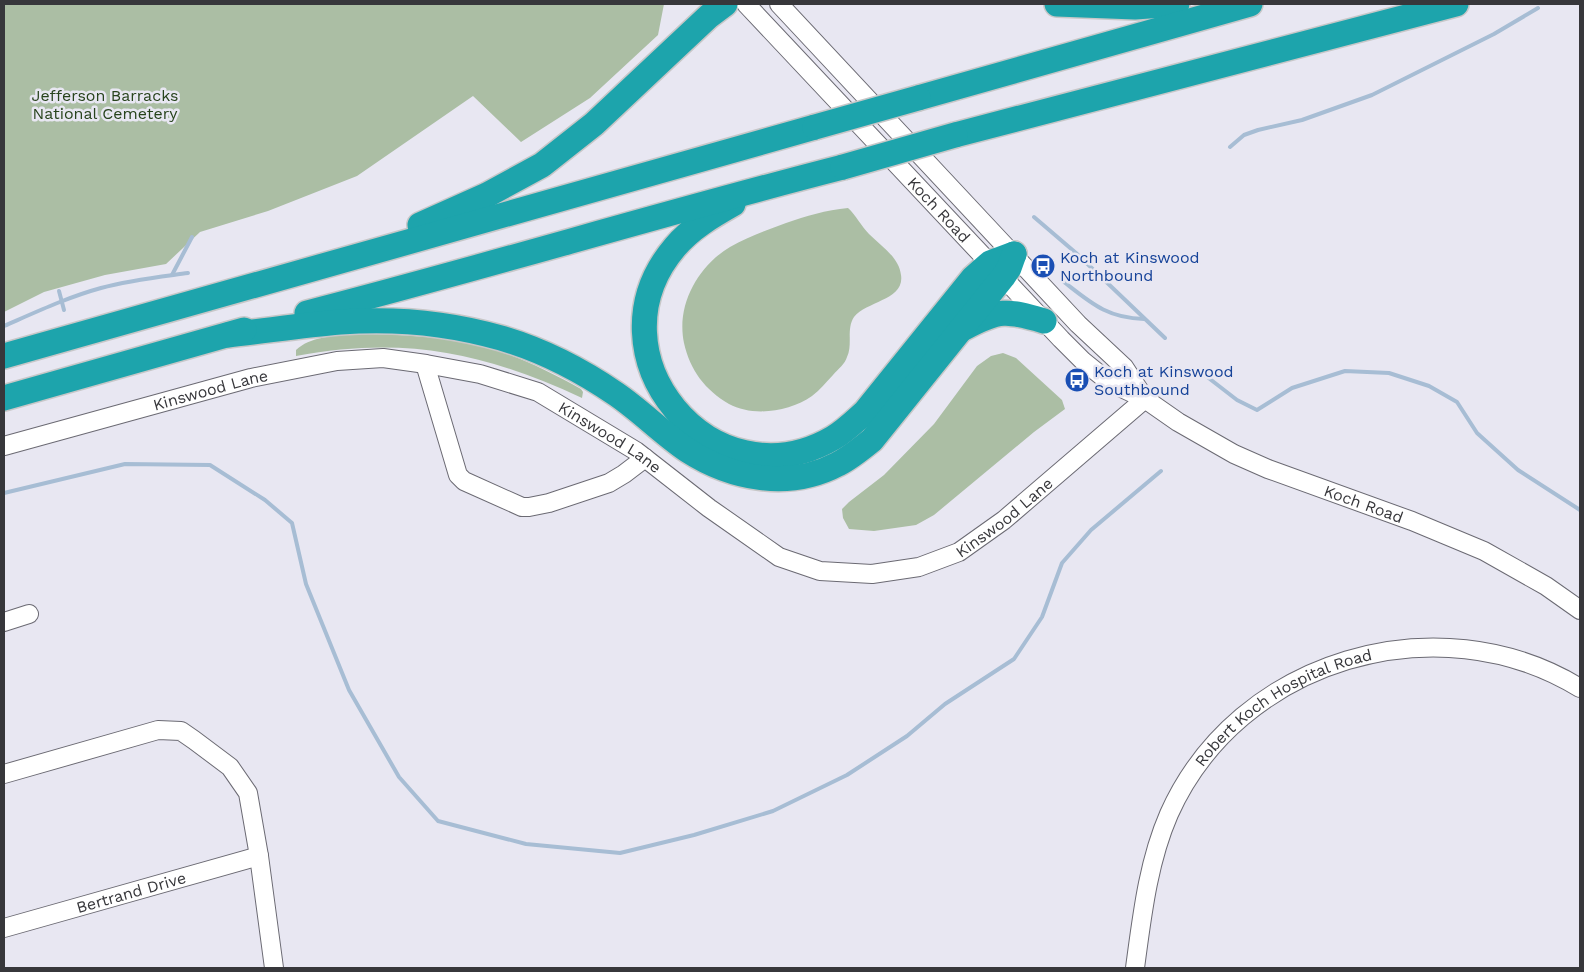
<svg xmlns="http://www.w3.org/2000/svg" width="1584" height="972" font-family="'Work Sans',sans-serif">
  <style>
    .green { fill: #abbea4 }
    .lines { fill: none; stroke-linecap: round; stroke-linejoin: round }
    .stream { stroke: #a7bdd4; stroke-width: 4 }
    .minor-casing { stroke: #6b6a73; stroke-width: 20 }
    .highway-casing { stroke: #c7c7c8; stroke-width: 28 }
    .minor { stroke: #fff; stroke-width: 18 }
    .highway { stroke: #1da4ac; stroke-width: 25 }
    .highway-bridge-casing { stroke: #c7c7c8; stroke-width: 28; stroke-linecap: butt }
    .highway-bridge { stroke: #1da4ac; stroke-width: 25 }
    .labels { text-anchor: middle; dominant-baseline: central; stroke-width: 5; stroke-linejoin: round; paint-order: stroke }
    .park-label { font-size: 16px; fill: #27431c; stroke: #e8e7f2 }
    .street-label { font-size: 16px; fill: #37373b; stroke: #e8e7f2 }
    .transit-label { font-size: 16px; fill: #164399; stroke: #e8e7f2; text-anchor: start }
  </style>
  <rect width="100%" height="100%" fill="#e8e7f2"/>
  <g class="green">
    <polygon points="4,4 664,4 658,35 590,98 521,142 473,96 357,176 268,211 200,232 166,264 105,275 44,292 4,312"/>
    <path d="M848,208C856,215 861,226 869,234C881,246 899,257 901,275C905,300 867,301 854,317C846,329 853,345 847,357C845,364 838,369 833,375C826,382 820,390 812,396C789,412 753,417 729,404C705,390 690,370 684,343C676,305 698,266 730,247C748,237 767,230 786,223C806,216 826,210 848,208Z"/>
    <path d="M350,334C401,334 452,336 501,352C529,361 555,375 581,389L583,392L582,398C483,352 404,336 296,356V350C310,337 332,336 350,334Z"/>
    <polygon points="1003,353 1016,358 1062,400 1065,409 1034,432 934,515 916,525 874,531 849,529 843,518 842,509 849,502 884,475 934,424 977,366 991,356"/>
  </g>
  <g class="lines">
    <g class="stream">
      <polyline points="1230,147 1244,135 1258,130 1302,120 1372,95 1494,34 1538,8"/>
      <polyline points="1034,217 1076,253 1165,338"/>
      <polyline points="172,275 192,237"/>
      <path d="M1064,282C1091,303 1107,318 1144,319"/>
      <polyline points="59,291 64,310"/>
      <path d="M4,326C36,312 68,297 101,288C130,280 159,277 188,273"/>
      <polyline points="1206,376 1237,400 1257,410 1292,388 1345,371 1389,373 1429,386 1457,402 1477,433 1518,470 1580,510"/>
      <polyline points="4,493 125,464 210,465 265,500 292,523 306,584 349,690 399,777 438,821 526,844 620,853 694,835 773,811 847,775 907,736 945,704 1014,659 1042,617 1062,563 1091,530 1161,471"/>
    </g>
    <defs>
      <g id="minor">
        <path id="s1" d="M746,4L1061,339L1083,361L1109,382L1145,399L1178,422L1234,454L1268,469L1412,521L1484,551L1546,586L1580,610"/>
        <polyline points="779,4 1078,324 1124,367 1145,399"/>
        <polyline points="425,364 458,475 464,481 522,507 529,507 549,503 609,483 624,474 645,458"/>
        <path id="s2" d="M4,446L251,378L337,361L383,358L426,364L480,374L538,392L636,451L709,508L779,557L820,571L872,574L919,567L959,552L1004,520L1145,399"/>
        <polyline points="4,622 29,614"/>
        <polyline points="4,774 158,730 181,731 194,740 230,767 248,793 259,856 274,968"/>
        <path id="s3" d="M4,928L259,856"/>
        <path id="s4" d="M1135,968C1142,916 1148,862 1169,814C1238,659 1438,601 1580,688"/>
      </g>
      <g id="highway">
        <polyline points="1057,4 1135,7 1177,4"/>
        <polyline points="918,98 1250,4"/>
        <polyline points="955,135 1456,4"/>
        <path d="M733,204C712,216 691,228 675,247C584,354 713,508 833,438C845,431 855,421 865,412L973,278L990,263L1014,254"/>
        <polyline points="420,225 487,195 542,165 594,124 709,16 725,4"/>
        <path d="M307,313C486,267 663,213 843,167"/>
        <path d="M964,328C999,309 1007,310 1044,321"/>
        <path d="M228,335C265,331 303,325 340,322C394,318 449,323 501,338C542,350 581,370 616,394C641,411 662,433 687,450C732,479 789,490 838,464C850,458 861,449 872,440L1003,277L1009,268L1014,254"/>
        <polyline points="4,356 815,127"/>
        <polyline points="4,398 244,330"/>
      </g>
    </defs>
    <use href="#minor" class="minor-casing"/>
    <use href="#highway" class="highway-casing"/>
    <use href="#minor" class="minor"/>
    <use href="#highway" class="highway"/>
    <defs>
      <g id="highway-bridge">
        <polyline points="815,127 918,98"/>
        <polyline points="843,167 955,135"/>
      </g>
    </defs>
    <use href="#highway-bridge" class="highway-bridge-casing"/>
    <use href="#highway-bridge" class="highway-bridge"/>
  </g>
  <defs>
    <symbol id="bus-disc" viewBox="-11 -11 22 22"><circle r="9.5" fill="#1a4fb4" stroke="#e8e7f2"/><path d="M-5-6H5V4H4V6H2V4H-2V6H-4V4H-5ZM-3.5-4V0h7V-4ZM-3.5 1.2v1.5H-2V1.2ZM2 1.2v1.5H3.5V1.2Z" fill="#fff"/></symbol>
  </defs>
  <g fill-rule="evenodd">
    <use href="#bus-disc" x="1029" y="252" width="28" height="28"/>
    <use href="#bus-disc" x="1063" y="366" width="28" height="28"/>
  </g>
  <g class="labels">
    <g class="park-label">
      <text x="105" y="95">Jefferson Barracks<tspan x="105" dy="18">National Cemetery</tspan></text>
    </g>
    <g class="street-label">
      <text stroke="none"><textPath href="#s1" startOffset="282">Koch Road</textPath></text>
      <text stroke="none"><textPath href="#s2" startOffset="214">Kinswood Lane</textPath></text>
      <text stroke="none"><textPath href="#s2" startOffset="634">Kinswood Lane</textPath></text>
      <text stroke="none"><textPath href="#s1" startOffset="808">Koch Road</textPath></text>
      <text stroke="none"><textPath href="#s2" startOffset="1084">Kinswood Lane</textPath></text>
      <text stroke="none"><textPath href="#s4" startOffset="321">Robert Koch Hospital Road</textPath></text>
      <text stroke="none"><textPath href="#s3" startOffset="132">Bertrand Drive</textPath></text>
    </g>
    <g class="transit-label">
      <text x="1060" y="257">Koch at Kinswood<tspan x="1060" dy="18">Northbound</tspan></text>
      <text x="1094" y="371">Koch at Kinswood<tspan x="1094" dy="18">Southbound</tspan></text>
    </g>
  </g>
  <rect width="1584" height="972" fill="none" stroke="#37373b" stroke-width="10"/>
</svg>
